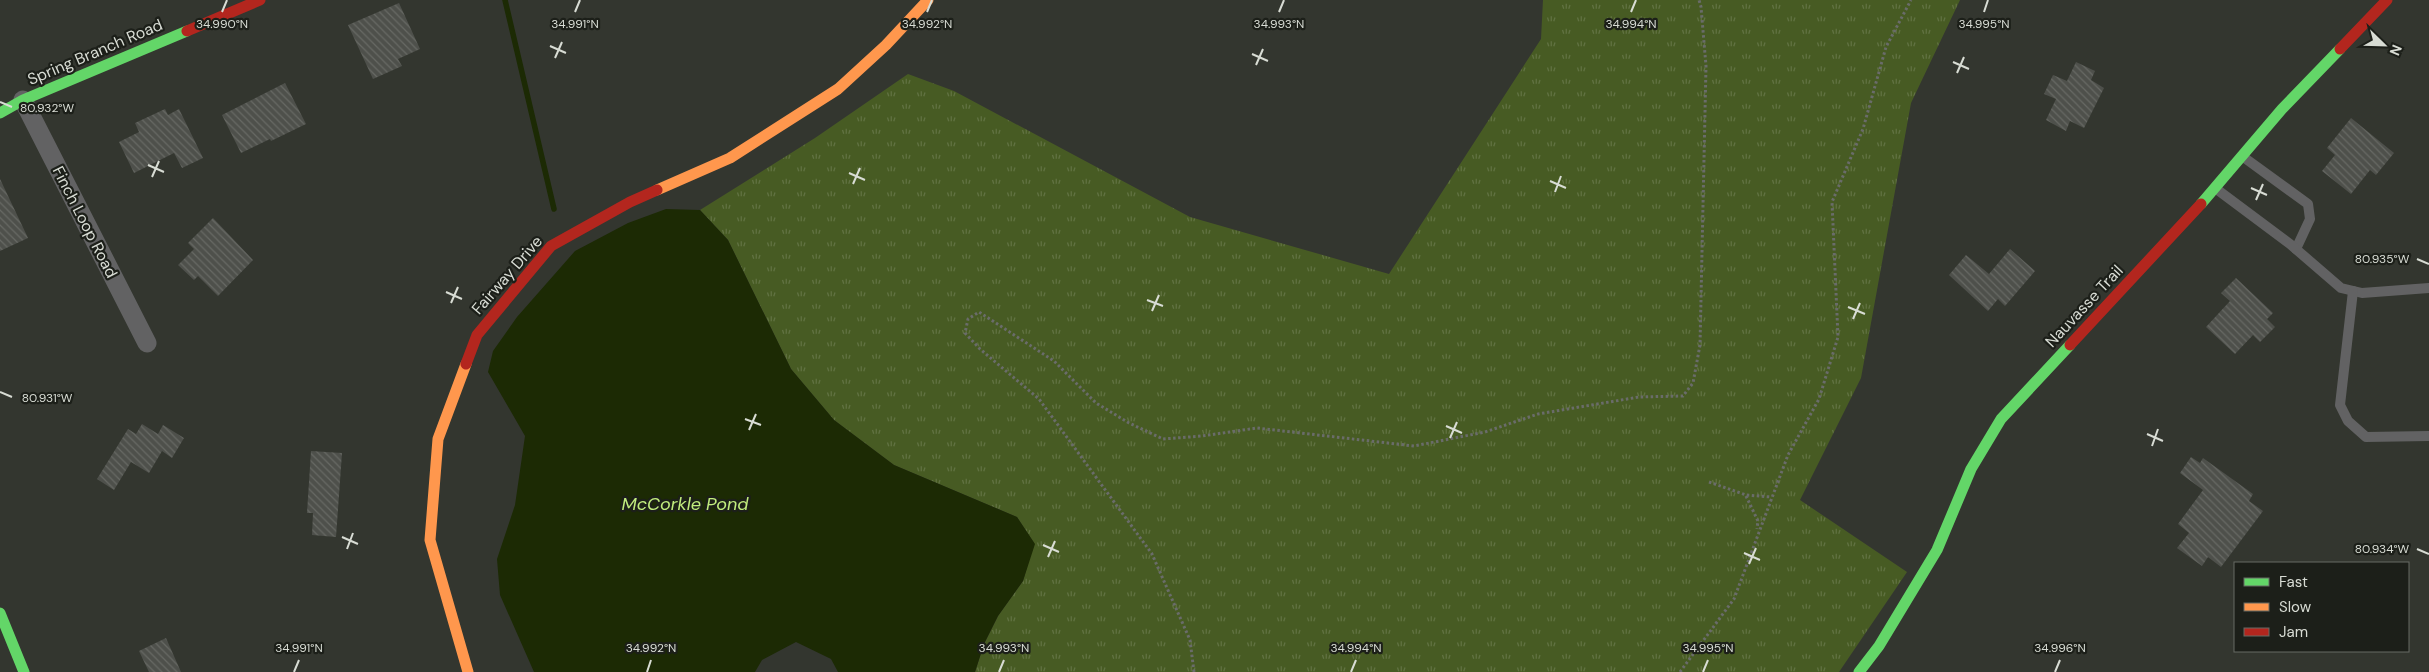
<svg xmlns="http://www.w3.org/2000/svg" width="2429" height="672" font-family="'DM Sans',sans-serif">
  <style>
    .grass { fill: url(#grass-tufts) }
    .water { fill: #1c2a04 }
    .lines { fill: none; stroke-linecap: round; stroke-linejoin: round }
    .stream { stroke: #1c2a04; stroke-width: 5.5 }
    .building { fill: url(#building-back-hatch) }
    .path { stroke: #6a6c6a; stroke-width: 3; stroke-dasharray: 2.5 2.5; stroke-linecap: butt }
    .lane { stroke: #626263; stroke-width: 10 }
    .street { stroke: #626263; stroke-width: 19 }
    .fast { stroke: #63d668; stroke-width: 11 }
    .slow { stroke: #ff974d; stroke-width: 11 }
    .jam { stroke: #b3261e; stroke-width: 11 }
    .ticks { fill: none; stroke: #d8dcd4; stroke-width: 2 }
    .labels { text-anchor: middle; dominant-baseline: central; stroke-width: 4.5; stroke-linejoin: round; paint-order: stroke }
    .street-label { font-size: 16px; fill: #d8dcd4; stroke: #1c1f19 }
    .water-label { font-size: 18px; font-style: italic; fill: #c2ed7e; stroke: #1c1f19 }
    .ticks-label { font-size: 12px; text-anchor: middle; fill: #d8dcd4; stroke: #1c1f19; stroke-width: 4.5; stroke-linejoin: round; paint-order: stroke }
  </style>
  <defs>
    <pattern id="grass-tufts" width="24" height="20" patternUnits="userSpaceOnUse" patternTransform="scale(1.25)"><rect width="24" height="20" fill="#475b23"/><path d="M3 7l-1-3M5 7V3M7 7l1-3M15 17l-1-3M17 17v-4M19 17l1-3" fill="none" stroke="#617242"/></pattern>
    <pattern id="building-back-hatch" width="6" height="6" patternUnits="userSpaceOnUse" patternTransform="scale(1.25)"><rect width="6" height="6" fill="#4e504b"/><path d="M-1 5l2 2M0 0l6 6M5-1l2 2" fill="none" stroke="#676964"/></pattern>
  </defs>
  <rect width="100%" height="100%" fill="#33362f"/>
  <polygon class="grass" points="1543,0 1960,0 1911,103 1861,378 1800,500 1907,572 1839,672 975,672 984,644 998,616 1023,581 1034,543 1017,517 894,465 834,420 791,369 728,240 700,210 815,138 908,74 954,91 1190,217 1389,274 1541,39"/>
  <polygon class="water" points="666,209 700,210 728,240 791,369 834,420 894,465 1017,517 1035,544 1023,581 998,616 984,644 975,672 838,672 831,659 796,642 762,660 755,672 534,672 500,595 497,559 515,505 525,436 488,372 493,351 517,317 575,251 628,223"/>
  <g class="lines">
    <polyline class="stream" points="505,0 554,209"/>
  </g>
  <g class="building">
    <polygon points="399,3 420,49 398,59 402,66 373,79 348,25"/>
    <polygon points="2076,62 2095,71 2091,80 2104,88 2084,128 2070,121 2066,131 2046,120 2056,99 2044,94 2053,75 2067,81"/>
    <polygon points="285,83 306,124 271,141 270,139 241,153 222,115"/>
    <polygon points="165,109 168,115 179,109 203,158 182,168 174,153 134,173 119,142 139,132 135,123"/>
    <polygon points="2351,118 2394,153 2376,175 2370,170 2351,194 2322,171 2335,155 2327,148"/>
    <polygon points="0,179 28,238 0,251"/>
    <polygon points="213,218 253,260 218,296 198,276 194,280 178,265 194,249 188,243"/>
    <polygon points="2010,249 2035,271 2005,306 1998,299 1988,311 1949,275 1966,255 1989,274"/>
    <polygon points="2236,278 2273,313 2267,319 2275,327 2260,342 2253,335 2235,354 2206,327 2230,301 2221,293"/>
    <polygon points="142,424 158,434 163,425 184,438 172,458 162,451 149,473 131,462 114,490 97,479 128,429 136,434"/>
    <polygon points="311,451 342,453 336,537 312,535 313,513 307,513"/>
    <polygon points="2191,457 2200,463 2203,458 2253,494 2249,501 2263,511 2221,567 2208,557 2202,566 2177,548 2189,533 2178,524 2203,490 2180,473"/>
    <polygon points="166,638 181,672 149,672 139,651"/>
  </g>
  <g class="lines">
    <g class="path">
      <polyline points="1709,482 1746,495 1771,497"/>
      <polyline points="1746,496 1758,521 1757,529"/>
      <polyline points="1194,672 1190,640 1152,554 1039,399 980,349 965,333 968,319 979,312 1054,361 1096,403 1129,423 1163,439 1202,436 1257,428 1414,446 1485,432 1538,414 1639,397 1683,396 1693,383 1700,345 1706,66 1701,7 1699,0"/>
      <polyline points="1680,672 1734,599 1788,455 1819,399 1838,337 1832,202 1863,129 1886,47 1911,0"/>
    </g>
    <g class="lane">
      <polyline points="2242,156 2308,204 2310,219 2296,249"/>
      <polyline points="2215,188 2290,244 2341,288 2362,293 2429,288"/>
      <polyline points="2353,291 2340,405 2348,421 2366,437 2429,436"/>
    </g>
    <polyline class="street" points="23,100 147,343"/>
    <g class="fast">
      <polyline points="0,113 23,100 187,31"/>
      <polyline points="2201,204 2282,109 2340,49"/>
      <polyline points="0,613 24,672"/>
      <polyline points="1859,672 1879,646 1937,550 1971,469 2001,419 2070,345"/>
    </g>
    <g class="slow">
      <polyline points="657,190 730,158 838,89 886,45 928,0"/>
      <polyline points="466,364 438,439 430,540 468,672"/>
    </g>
    <g class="jam">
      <polyline points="187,31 260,0"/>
      <polyline points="2340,49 2387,0"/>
      <polyline points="2070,345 2201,204"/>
      <polyline points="466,364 477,335 551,246 630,202 657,190"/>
    </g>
  </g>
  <path class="ticks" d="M222,12L227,0M575,12L580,0M927,12L932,0M1279,12L1284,0M1631,12L1636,0M1984,12L1988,0M550,46L566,53M1252,54L1268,61M555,58L562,42M1953,62L1969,69M1256,65L1263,49M1957,73L1964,57M0,102L12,107M148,165L164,172M849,173L865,180M152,177L159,161M1550,181L1566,188M853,184L860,168M2251,188L2267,195M1555,192L1561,176M2256,200L2263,184M2417,259L2429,264M446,292L462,299M1147,300L1163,306M451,303L458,287M1848,307L1865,314M1152,311L1159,295M1853,319L1860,303M0,392L12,397M745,419L761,425M1446,426L1462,433M749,430L756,414M2147,434L2163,441M1450,438L1457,422M2152,446L2158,429M342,537L358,544M1043,545L1059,552M347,549L353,533M2417,549L2429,554M1744,553L1760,560M1048,557L1055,541M1749,564L1756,548M294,672L299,660M647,672L651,660M999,672L1004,660M1351,672L1356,660M1703,672L1708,660M2055,672L2060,660"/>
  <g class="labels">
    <g class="street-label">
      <text transform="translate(95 52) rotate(-23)">Spring Branch Road</text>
      <text transform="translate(85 222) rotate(63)">Finch Loop Road</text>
      <text transform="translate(507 275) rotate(-49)">Fairway Drive</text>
      <text transform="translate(2084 306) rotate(-47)">Nauvasse Trail</text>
    </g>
    <g class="water-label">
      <text x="685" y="504">McCorkle Pond</text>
    </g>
  </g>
  <g class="ticks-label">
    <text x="222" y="28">34.990°N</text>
    <text x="575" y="28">34.991°N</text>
    <text x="927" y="28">34.992°N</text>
    <text x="1631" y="28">34.994°N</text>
    <text x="1279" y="28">34.993°N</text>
    <text x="1984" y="28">34.995°N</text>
    <text x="47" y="112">80.932°W</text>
    <text x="2382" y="263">80.935°W</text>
    <text x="47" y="402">80.931°W</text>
    <text x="2382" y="553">80.934°W</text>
    <text x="299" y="652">34.991°N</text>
    <text x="651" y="652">34.992°N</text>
    <text x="1004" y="652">34.993°N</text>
    <text x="1356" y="652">34.994°N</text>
    <text x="1708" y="652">34.995°N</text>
    <text x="2060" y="652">34.996°N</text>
  </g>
  <rect x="2234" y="562" width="175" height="90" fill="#1c1f19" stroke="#676b64"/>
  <rect x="2244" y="578" width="25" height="8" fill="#63d668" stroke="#676b64"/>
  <text x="2279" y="587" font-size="15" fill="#d8dcd4">Fast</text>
  <rect x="2244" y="603" width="25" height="8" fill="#ff974d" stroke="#676b64"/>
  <text x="2279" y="612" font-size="15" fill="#d8dcd4">Slow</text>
  <rect x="2244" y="628" width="25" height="8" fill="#b3261e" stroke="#676b64"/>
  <text x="2279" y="637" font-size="15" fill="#d8dcd4">Jam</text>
  <g transform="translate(2384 45) rotate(113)" stroke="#1c1f19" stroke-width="4" paint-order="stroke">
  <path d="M0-4L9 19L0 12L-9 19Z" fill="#d8dcd4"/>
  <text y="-8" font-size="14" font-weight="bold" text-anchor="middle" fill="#d8dcd4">N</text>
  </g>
</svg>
